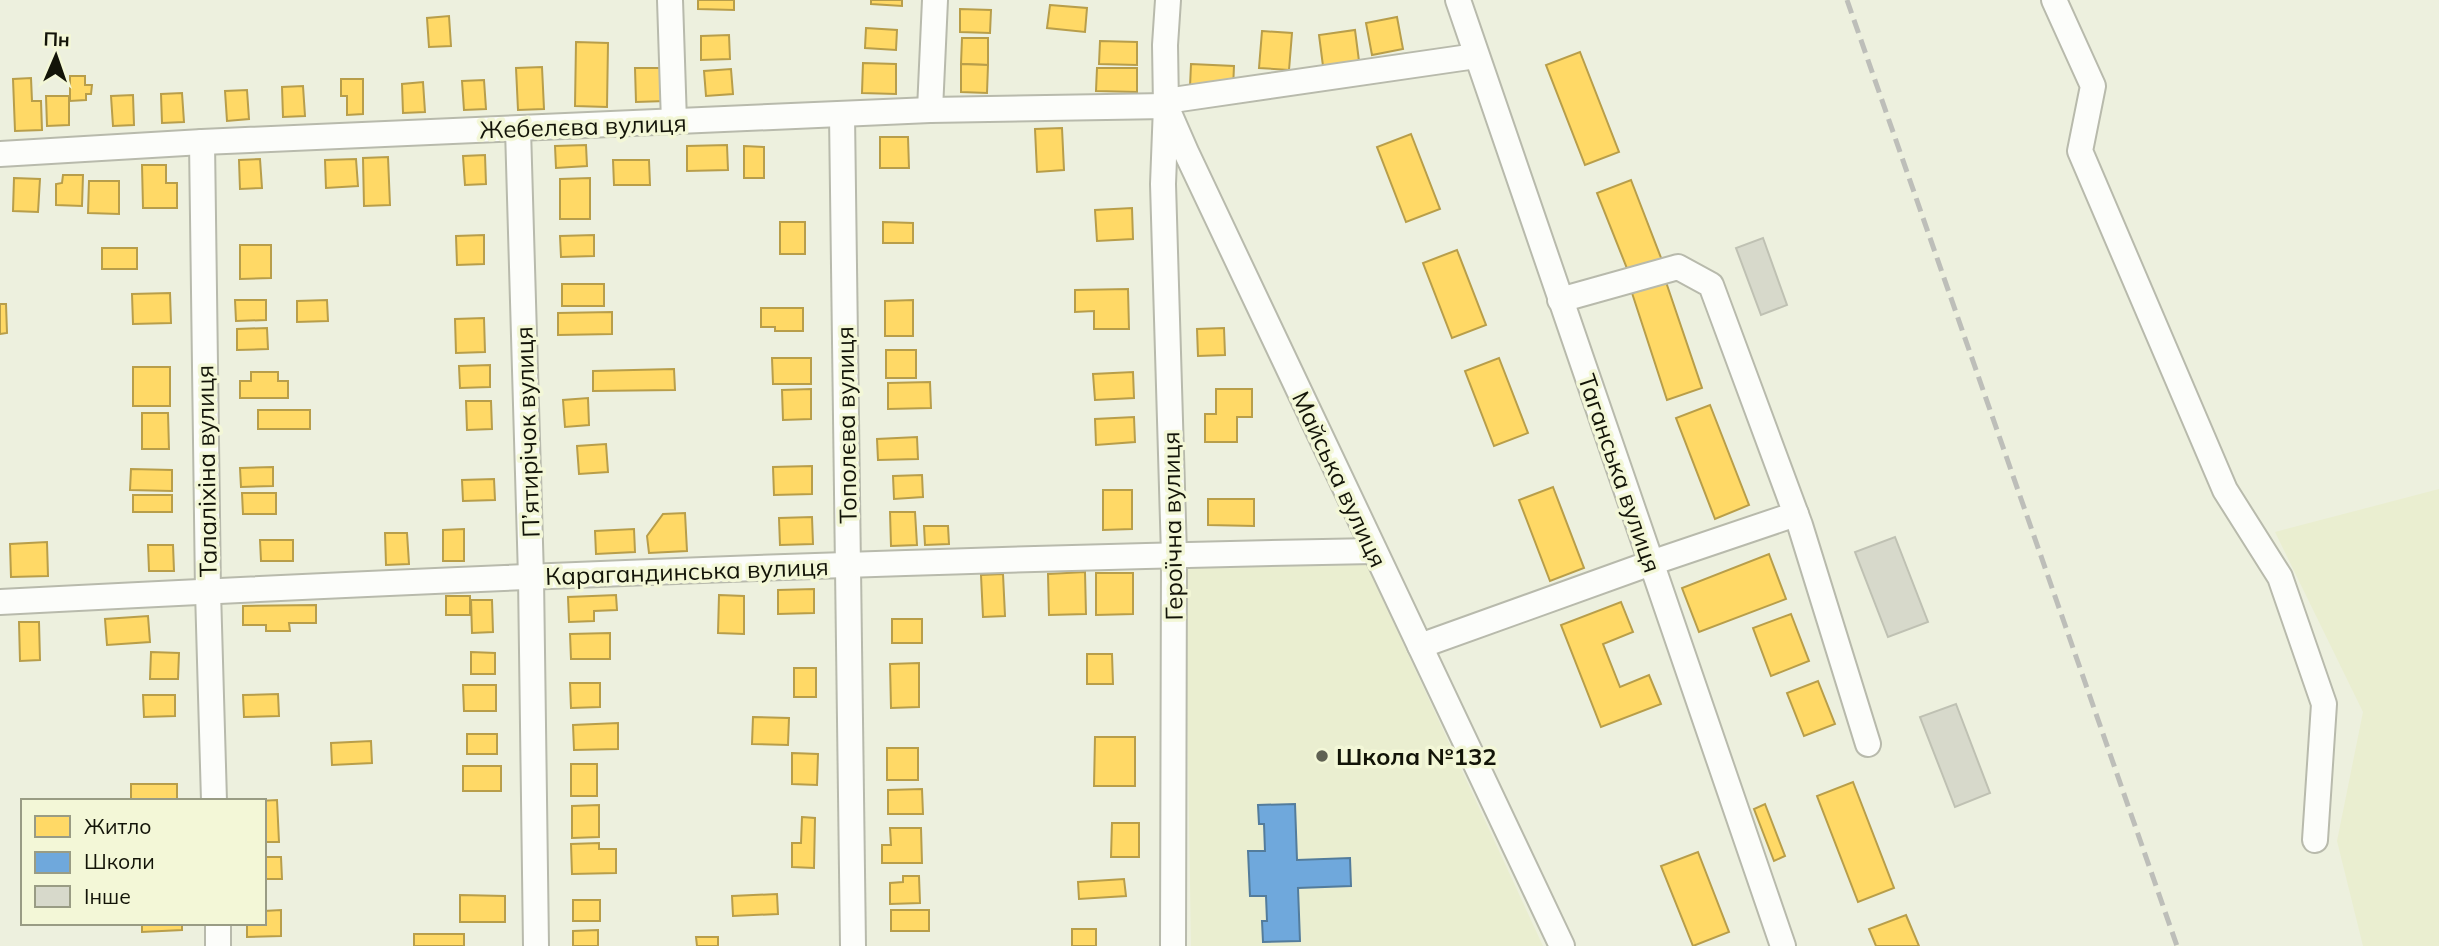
<svg xmlns="http://www.w3.org/2000/svg" width="2439" height="946" font-family="Mulish,sans-serif">
  <style>
    .built { fill: #eaeed0 }
    .homes { fill: #ffd966; stroke: #b89e4a; stroke-width: 2 }
    .schools { fill: #6fa8dc; stroke: #537c9c; stroke-width: 2 }
    .building { fill: #d7d9cb; stroke: #bfc1b3; stroke-width: 2 }
    .lines { fill: none; stroke-linecap: round; stroke-linejoin: round }
    .minor-casing { stroke: #b8baac; stroke-width: 28 }
    .minor { stroke: #fcfdfa; stroke-width: 24 }
    .rail { stroke: #bdbeb9; stroke-width: 5; stroke-dasharray: 14 7; stroke-linecap: butt }
    .poi-dot { fill: #5f6153; stroke: #f3f7d7; stroke-width: 2.5 }
    .labels { text-anchor: middle; dominant-baseline: central; stroke-width: 7; stroke-linejoin: round; paint-order: stroke }
    .street-label { font-size: 24px; fill: #131408; stroke: #f3f7d7 }
    .poi-label { font-size: 24px; font-weight: bold; fill: #131408; stroke: #f3f7d7; text-anchor: start }
  </style>
  <rect width="100%" height="100%" fill="#edf0de"/>
  <g class="built">
    <polygon points="2439,489 2439,946 2363,946 2337,841 2363,712 2275,532"/>
    <polygon points="1365,561 1543,946 1191,946 1185,566"/>
  </g>
  <g class="homes">
    <polygon points="698,0 734,0 734,10 698,9"/>
    <polygon points="871,0 902,0 902,6 871,4"/>
    <polygon points="1050,5 1087,8 1085,32 1047,28"/>
    <polygon points="960,9 991,10 990,33 960,32"/>
    <polygon points="449,16 451,46 429,47 427,18"/>
    <polygon points="1397,17 1403,49 1372,55 1366,23"/>
    <polygon points="866,28 897,30 896,50 865,48"/>
    <polygon points="1355,30 1359,61 1323,66 1319,35"/>
    <polygon points="1262,31 1292,33 1289,70 1259,68"/>
    <polygon points="729,35 730,59 701,60 701,36"/>
    <polygon points="962,38 988,38 988,65 961,64"/>
    <polygon points="1100,41 1137,42 1137,65 1099,64"/>
    <polygon points="576,42 608,43 607,107 575,106"/>
    <polygon points="1580,52 1619,152 1585,165 1546,65"/>
    <polygon points="863,63 896,64 896,94 862,93"/>
    <polygon points="961,64 988,65 987,93 961,92"/>
    <polygon points="1191,64 1234,66 1233,89 1190,87"/>
    <polygon points="542,67 544,109 518,110 516,68"/>
    <polygon points="635,68 665,68 666,101 636,102"/>
    <polygon points="1097,68 1137,68 1137,92 1096,91"/>
    <polygon points="731,69 733,94 706,96 704,71"/>
    <polygon points="70,76 85,76 85,85 92,85 91,94 86,94 86,100 70,101"/>
    <polygon points="31,78 32,101 41,101 42,130 15,131 13,79"/>
    <polygon points="341,79 363,79 363,114 347,115 347,96 341,96"/>
    <polygon points="484,80 486,109 464,110 462,81"/>
    <polygon points="423,82 425,112 403,113 402,84"/>
    <polygon points="303,86 305,116 283,117 282,87"/>
    <polygon points="247,90 249,119 227,121 225,91"/>
    <polygon points="182,93 184,122 162,123 161,94"/>
    <polygon points="133,95 134,125 113,126 111,96"/>
    <polygon points="46,96 69,96 69,125 47,126"/>
    <polygon points="1062,128 1064,170 1037,172 1035,129"/>
    <polygon points="1411,134 1440,209 1406,222 1377,147"/>
    <polygon points="880,137 908,137 909,168 880,168"/>
    <polygon points="586,145 587,166 556,168 555,146"/>
    <polygon points="727,145 728,170 687,171 687,146"/>
    <polygon points="744,146 764,147 764,178 744,178"/>
    <polygon points="485,155 486,184 465,185 463,156"/>
    <polygon points="388,157 390,205 364,206 363,158"/>
    <polygon points="260,159 262,188 240,189 239,160"/>
    <polygon points="356,159 358,186 326,188 325,160"/>
    <polygon points="613,160 649,160 650,185 614,185"/>
    <polygon points="142,165 166,165 166,183 177,183 177,208 143,208"/>
    <polygon points="63,175 83,175 82,206 56,205 56,184 62,183"/>
    <polygon points="14,178 40,179 38,212 13,211"/>
    <polygon points="590,178 590,219 560,219 560,179"/>
    <polygon points="1631,180 1663,263 1630,276 1597,193"/>
    <polygon points="89,181 119,181 119,214 88,213"/>
    <polygon points="1132,208 1133,239 1097,241 1095,210"/>
    <rect x="780" y="222" width="25" height="32"/>
    <polygon points="883,222 913,223 913,243 883,243"/>
    <polygon points="484,235 484,264 457,265 456,236"/>
    <polygon points="594,235 594,256 561,257 560,236"/>
    <polygon points="240,245 271,245 271,278 240,279"/>
    <rect x="102" y="248" width="35" height="21"/>
    <polygon points="1457,250 1486,325 1452,338 1423,263"/>
    <polygon points="1666,282 1702,388 1667,400 1632,293"/>
    <rect x="562" y="284" width="42" height="22"/>
    <polygon points="1128,289 1129,329 1094,329 1094,311 1075,312 1075,290"/>
    <polygon points="170,293 171,323 133,324 132,294"/>
    <polygon points="235,300 266,300 266,320 236,321"/>
    <polygon points="327,300 328,321 297,322 297,301"/>
    <polygon points="913,300 913,336 885,336 885,301"/>
    <polygon points="0,304 6,304 7,333 0,334"/>
    <polygon points="761,308 803,308 803,331 775,331 775,327 761,327"/>
    <polygon points="612,312 612,334 558,335 558,313"/>
    <polygon points="484,318 485,352 456,353 455,319"/>
    <polygon points="267,328 268,349 237,350 237,329"/>
    <polygon points="1224,328 1225,355 1198,356 1197,329"/>
    <rect x="886" y="350" width="30" height="28"/>
    <polygon points="772,358 811,358 811,384 773,384"/>
    <polygon points="1499,358 1528,433 1494,446 1465,371"/>
    <polygon points="490,365 490,387 460,388 459,366"/>
    <rect x="133" y="367" width="37" height="39"/>
    <polygon points="674,369 675,390 593,391 593,371"/>
    <polygon points="251,372 278,372 278,381 288,381 288,398 240,398 240,381 251,381"/>
    <polygon points="1133,372 1134,398 1095,400 1093,374"/>
    <polygon points="930,382 931,408 888,409 888,383"/>
    <polygon points="811,389 811,419 783,420 782,390"/>
    <polygon points="1216,389 1252,389 1252,417 1237,417 1237,442 1205,442 1205,414 1216,414"/>
    <polygon points="588,398 589,425 565,427 563,400"/>
    <polygon points="466,401 491,401 492,429 467,430"/>
    <polygon points="1710,405 1749,505 1715,519 1676,418"/>
    <rect x="258" y="410" width="52" height="19"/>
    <polygon points="142,413 168,413 169,449 142,449"/>
    <polygon points="1134,417 1135,442 1096,445 1095,419"/>
    <polygon points="917,437 918,459 878,460 877,439"/>
    <polygon points="606,444 608,472 579,474 577,446"/>
    <polygon points="812,466 812,494 774,495 773,467"/>
    <polygon points="273,467 273,486 241,487 240,468"/>
    <polygon points="131,469 172,470 172,491 130,490"/>
    <polygon points="922,475 923,497 894,499 893,476"/>
    <polygon points="494,479 495,500 463,501 462,480"/>
    <polygon points="1553,487 1584,568 1550,581 1519,500"/>
    <polygon points="1103,490 1132,490 1132,529 1103,530"/>
    <polygon points="242,493 276,493 276,514 243,514"/>
    <rect x="133" y="495" width="39" height="17"/>
    <polygon points="1208,499 1254,499 1254,526 1208,525"/>
    <polygon points="890,512 915,512 917,545 891,546"/>
    <polygon points="685,513 687,551 649,553 647,536 663,514"/>
    <polygon points="812,517 813,544 780,545 779,518"/>
    <polygon points="924,526 948,526 949,544 925,545"/>
    <polygon points="464,529 464,561 443,561 443,530"/>
    <polygon points="634,529 635,552 596,554 595,531"/>
    <polygon points="385,533 407,533 409,564 386,565"/>
    <polygon points="260,540 293,540 293,561 261,561"/>
    <polygon points="47,542 48,576 11,577 10,544"/>
    <polygon points="148,545 173,545 174,571 149,571"/>
    <polygon points="1769,554 1786,599 1699,632 1682,588"/>
    <polygon points="1085,572 1086,614 1049,615 1048,574"/>
    <polygon points="1096,573 1133,573 1133,614 1096,615"/>
    <polygon points="1003,574 1005,616 983,617 981,575"/>
    <polygon points="814,589 814,613 778,614 778,590"/>
    <polygon points="616,595 617,610 594,611 594,621 569,622 568,597"/>
    <polygon points="719,595 744,596 744,634 718,633"/>
    <rect x="446" y="596" width="24" height="19"/>
    <polygon points="471,600 492,600 493,632 472,633"/>
    <polygon points="1621,602 1633,632 1603,644 1620,687 1649,675 1661,704 1601,727 1561,625"/>
    <polygon points="316,605 316,623 289,623 290,631 266,631 266,625 243,625 243,606"/>
    <polygon points="1791,614 1809,661 1771,676 1753,628"/>
    <polygon points="148,616 150,642 107,645 105,619"/>
    <rect x="892" y="619" width="30" height="24"/>
    <polygon points="19,622 39,622 40,660 20,661"/>
    <polygon points="610,633 610,659 571,659 570,634"/>
    <polygon points="151,652 179,653 178,679 150,679"/>
    <polygon points="471,652 495,653 495,674 471,674"/>
    <polygon points="1087,654 1112,654 1113,684 1087,684"/>
    <polygon points="919,663 919,707 891,708 890,664"/>
    <rect x="794" y="668" width="22" height="29"/>
    <polygon points="1818,681 1835,724 1804,736 1787,693"/>
    <polygon points="570,683 600,683 600,707 571,708"/>
    <polygon points="463,685 496,685 496,711 464,711"/>
    <polygon points="278,694 279,716 244,717 243,695"/>
    <polygon points="143,695 175,695 175,716 144,717"/>
    <polygon points="753,717 789,718 788,745 752,744"/>
    <polygon points="618,723 618,749 574,750 573,725"/>
    <rect x="467" y="734" width="30" height="20"/>
    <polygon points="1095,737 1135,737 1135,786 1094,786"/>
    <polygon points="371,741 372,763 332,765 331,743"/>
    <rect x="887" y="748" width="31" height="32"/>
    <polygon points="792,753 818,754 817,785 792,784"/>
    <rect x="571" y="764" width="26" height="32"/>
    <rect x="463" y="766" width="38" height="25"/>
    <polygon points="1853,782 1894,888 1858,902 1817,796"/>
    <rect x="131" y="784" width="46" height="17"/>
    <polygon points="922,789 923,814 888,814 888,790"/>
    <polygon points="277,800 279,842 264,842 264,801 258,801"/>
    <polygon points="1765,804 1785,856 1774,861 1754,809"/>
    <polygon points="599,805 599,837 572,838 572,806"/>
    <polygon points="802,817 815,818 814,868 792,867 792,843 801,843"/>
    <polygon points="1112,823 1139,823 1139,857 1111,857"/>
    <polygon points="890,828 921,828 922,863 882,863 882,845 891,845"/>
    <polygon points="599,843 599,849 616,849 616,873 572,874 571,844"/>
    <polygon points="1698,852 1729,932 1693,946 1661,866"/>
    <polygon points="264,857 281,857 282,879 264,879"/>
    <polygon points="903,876 919,876 920,903 890,904 890,883 903,882"/>
    <polygon points="1124,879 1126,896 1079,899 1078,882"/>
    <polygon points="777,894 778,914 733,916 732,896"/>
    <polygon points="460,895 505,896 505,922 460,922"/>
    <rect x="573" y="900" width="27" height="21"/>
    <polygon points="281,910 281,936 247,937 247,923 264,923 264,911"/>
    <rect x="891" y="910" width="38" height="21"/>
    <polygon points="1906,915 1919,946 1876,946 1869,929"/>
    <polygon points="142,923 182,923 182,930 142,932"/>
    <rect x="1072" y="929" width="24" height="17"/>
    <polygon points="598,930 598,946 573,946 573,931"/>
    <rect x="414" y="934" width="50" height="12"/>
    <polygon points="696,937 718,937 718,946 697,946"/>
  </g>
  <polygon class="schools" points="1295,804 1297,860 1350,858 1351,886 1298,888 1300,941 1263,942 1262,921 1267,921 1266,896 1250,896 1248,851 1265,851 1264,824 1259,824 1258,805"/>
  <g class="building">
    <polygon points="1763,238 1787,305 1761,315 1736,248"/>
    <polygon points="1895,537 1928,622 1888,637 1855,552"/>
    <polygon points="1956,704 1990,793 1955,807 1920,717"/>
  </g>
  <g class="lines">
    <defs>
      <g id="minor">
        <polyline points="670,0 674,122"/>
        <polyline points="1168,0 1165,45 1166,106 1187,154 1562,946"/>
        <polyline points="1458,0 1783,946"/>
        <polyline points="2054,0 2093,86 2080,151 2225,490 2280,577 2324,704 2315,840"/>
        <polyline points="1166,101 1476,56"/>
        <polyline points="930,110 935,0"/>
        <polyline points="842,115 853,946"/>
        <polyline points="518,129 531,577 536,946"/>
        <polyline points="202,142 208,591 214,801"/>
        <polyline points="0,154 202,142 930,110 1166,106 1163,184 1174,555 1173,946"/>
        <polyline points="1560,300 1678,267 1711,285 1800,525 1868,744"/>
        <path d="M0,602C458,578 916,559 1374,551"/>
        <polyline points="1420,646 1651,563 1796,514"/>
        <polyline points="218,923 218,946"/>
      </g>
    </defs>
    <use href="#minor" class="minor-casing"/>
    <use href="#minor" class="minor"/>
    <polyline class="rail" points="1847,0 2177,946"/>
  </g>
  <circle class="poi-dot" cx="1322" cy="756" r="7"/>
  <g class="labels">
    <g class="street-label">
      <text transform="translate(583 126) rotate(-2)">Жебелєва вулиця</text>
      <text transform="translate(846 425) rotate(-91)">Тополєва вулиця</text>
      <text transform="translate(527 432) rotate(-92)">П’ятирічок вулиця</text>
      <text transform="translate(206 471) rotate(-91)">Талаліхіна вулиця</text>
      <text transform="translate(1620 473) rotate(71)">Таганська вулиця</text>
      <text transform="translate(1340 479) rotate(65)">Майська вулиця</text>
      <text transform="translate(1172 526) rotate(-91)">Героїчна вулиця</text>
      <text transform="translate(687 571) rotate(-2)">Карагандинська вулиця</text>
    </g>
    <g class="poi-label">
      <text x="1336" y="756">Школа №132</text>
    </g>
  </g>
  <rect x="21" y="799" width="245" height="126" fill="#f3f7d7" stroke="#999c84" stroke-width="2"/>
  <rect x="35" y="816" width="35" height="21" fill="#ffd966" stroke="#999c84" stroke-width="2"/>
  <text x="84" y="834" font-size="21" fill="#131408">Житло</text>
  <rect x="35" y="852" width="35" height="21" fill="#6fa8dc" stroke="#999c84" stroke-width="2"/>
  <text x="84" y="869" font-size="21" fill="#131408">Школи</text>
  <rect x="35" y="886" width="35" height="21" fill="#d7d9cb" stroke="#999c84" stroke-width="2"/>
  <text x="84" y="904" font-size="21" fill="#131408">Інше</text>
  <g transform="translate(56 56) rotate(2)" stroke="#f3f7d7" stroke-width="5" paint-order="stroke">
  <path d="M0-5L12 26L0 18L-12 26Z" fill="#131408"/>
  <text y="-10" font-size="19" font-weight="bold" text-anchor="middle" fill="#131408">Пн</text>
  </g>
</svg>
